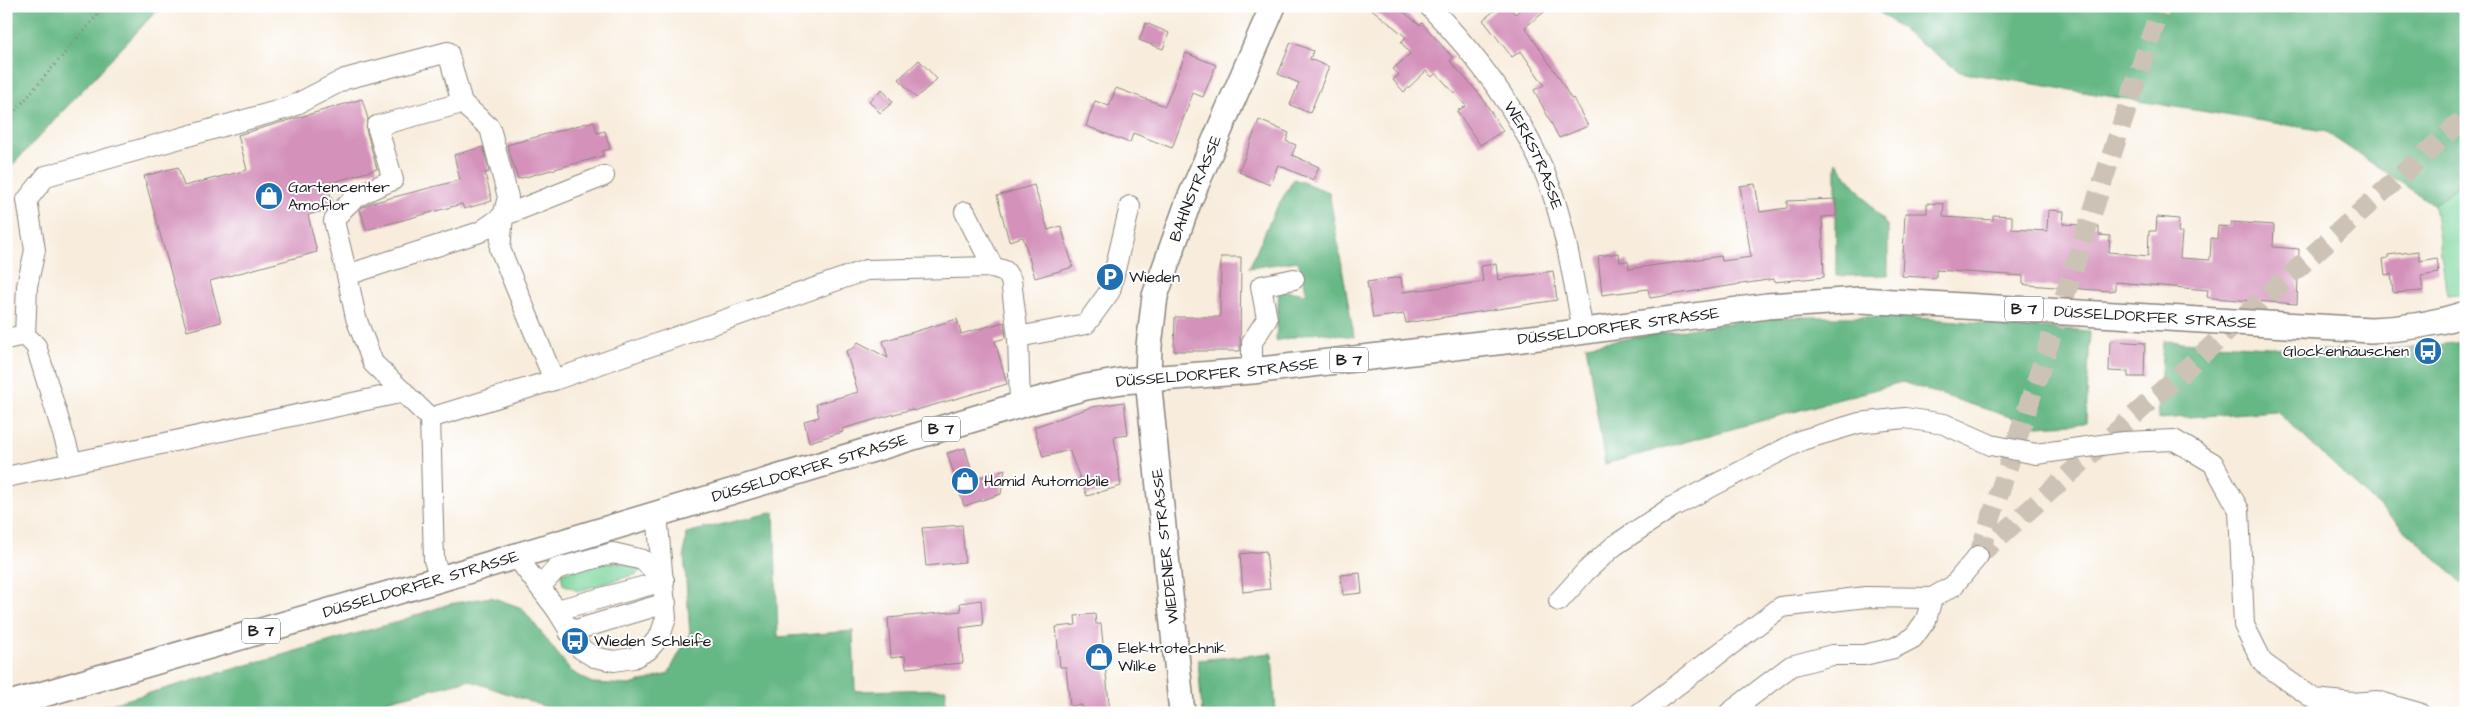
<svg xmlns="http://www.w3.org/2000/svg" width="2472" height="719" font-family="'Architects Daughter',sans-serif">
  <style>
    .green { fill: #7cd69d; stroke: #4c795c }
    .forest { fill: #65b784; stroke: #406a50 }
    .building { fill: #d492bb }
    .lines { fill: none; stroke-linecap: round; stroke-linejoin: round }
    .minor-tunnel { stroke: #ccc3b6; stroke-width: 20; stroke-dasharray: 20 10; stroke-linecap: butt }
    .minor-casing { stroke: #8a847c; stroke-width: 22 }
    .major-casing { stroke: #8a847c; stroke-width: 28 }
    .path { stroke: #8a847c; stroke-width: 3; stroke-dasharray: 1 4; stroke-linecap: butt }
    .minor { stroke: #fff; stroke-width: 20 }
    .major { stroke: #fff; stroke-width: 25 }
    .labels { text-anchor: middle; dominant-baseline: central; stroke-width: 4; stroke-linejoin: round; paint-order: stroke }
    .shield { fill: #fff; stroke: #606060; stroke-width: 1 }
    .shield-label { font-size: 15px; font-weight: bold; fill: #1c1c1c }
    .street-label { font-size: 16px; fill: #1c1c1c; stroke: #fff }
    .poi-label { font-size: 16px; fill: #1c1c1c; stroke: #fff; text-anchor: start }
  </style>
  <rect width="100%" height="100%" fill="#fff"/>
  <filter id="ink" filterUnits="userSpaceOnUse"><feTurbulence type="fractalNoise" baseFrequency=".02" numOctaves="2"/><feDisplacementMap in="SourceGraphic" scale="10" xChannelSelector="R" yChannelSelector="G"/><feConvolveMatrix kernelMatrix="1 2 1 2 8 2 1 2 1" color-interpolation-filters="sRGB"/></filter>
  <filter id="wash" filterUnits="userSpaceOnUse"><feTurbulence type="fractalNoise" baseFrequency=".0096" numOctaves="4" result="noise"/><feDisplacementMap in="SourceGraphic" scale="20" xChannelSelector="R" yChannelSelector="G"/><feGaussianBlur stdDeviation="1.12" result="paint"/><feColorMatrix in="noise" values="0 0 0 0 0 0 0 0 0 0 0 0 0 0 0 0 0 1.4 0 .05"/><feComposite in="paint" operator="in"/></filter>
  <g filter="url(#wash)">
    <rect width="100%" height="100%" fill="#f8eddd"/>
    <g class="green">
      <polygon points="2466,179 2466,293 2447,295 2434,205"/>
      <polygon points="605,562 631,565 641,570 637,574 578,591 563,584 561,573"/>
    </g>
    <g class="forest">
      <polygon points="6,6 161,6 6,172"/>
      <polygon points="1871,6 2466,6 2466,179 2434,205 2324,131 1960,72"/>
      <polygon points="1836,162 1888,227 1888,275 1836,276"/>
      <polygon points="1294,179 1329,192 1354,337 1317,332 1276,341 1279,290 1307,294 1298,261 1249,268 1274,212"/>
      <polygon points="1766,317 1905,317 2090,331 2086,423 2038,426 1902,382 1605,464 1586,345"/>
      <polygon points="2163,341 2356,352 2466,342 2466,587 2276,411 2158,419"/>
      <polygon points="774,512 778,637 853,631 855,691 946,689 945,713 563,713 468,680 340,713 80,713 390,624 449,604 491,597 522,608 571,671 592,683 630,685 668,674 690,633 684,555 686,533"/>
      <polygon points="1272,653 1276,713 1202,713 1198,660"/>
    </g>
    <g id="blocks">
      <g class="building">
        <polygon points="1368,6 1396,6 1420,25 1422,23 1453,58 1450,61 1481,96 1503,131 1480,145 1457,111 1466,106 1436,73 1432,77 1426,71 1404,92 1393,80 1399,75 1393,69 1410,54 1401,42 1406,37"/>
        <polygon points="1500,6 1509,6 1515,14 1525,6 1552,6 1525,27 1560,79 1571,99 1573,98 1588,126 1559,138 1534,90 1544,85 1521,51 1512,57 1483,20"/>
        <polygon points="1146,23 1169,33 1163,49 1139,40"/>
        <polygon points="1291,42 1313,51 1310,59 1329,67 1310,113 1290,105 1299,83 1278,74"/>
        <polygon points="1186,53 1216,65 1203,97 1193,93 1172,148 1133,133 1130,143 1086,126 1095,101 1109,106 1116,88 1165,106"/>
        <polygon points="919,60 937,79 916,98 899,79"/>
        <polygon points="882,89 893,102 880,113 869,101"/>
        <polygon points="362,99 368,119 366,129 377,169 327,184 333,203 328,209 308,215 317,252 210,281 221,322 187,331 144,176 178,167 184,186 247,170 238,135"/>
        <polygon points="1259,120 1289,133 1286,141 1296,145 1292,155 1319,167 1313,180 1278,165 1270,185 1239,172"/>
        <polygon points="594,121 597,133 605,131 610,149 602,151 603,156 518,179 507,145"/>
        <polygon points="483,147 489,172 485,173 492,201 464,209 462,204 366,230 360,209 371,203 460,180 454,155"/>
        <polygon points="1755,184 1760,212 1787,208 1787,201 1836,199 1836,216 1822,217 1824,277 1774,282 1774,279 1650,298 1648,289 1602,295 1598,256 1619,253 1620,262 1628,261 1629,269 1721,256 1722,261 1751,257 1740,186"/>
        <polygon points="1034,185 1048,230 1061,226 1073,267 1035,278 1023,237 1009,241 997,196"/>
        <polygon points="1927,203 1944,204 1943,217 1993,220 1993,215 2012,216 2012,229 2047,231 2048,210 2064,211 2063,224 2099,226 2099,235 2110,236 2109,252 2148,256 2149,231 2156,231 2157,217 2179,219 2178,233 2182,233 2180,258 2210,260 2211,238 2217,239 2218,226 2231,227 2231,222 2274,225 2273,247 2299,249 2297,304 2212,298 2207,297 2208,290 2115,282 2115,290 2109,291 2028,285 2023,284 2023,276 1936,270 1936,278 1902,276 1905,213 1927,213"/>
        <polygon points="2418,251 2420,261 2437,258 2439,273 2421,276 2423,291 2393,293 2391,274 2385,275 2383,259 2388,258 2388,255"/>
        <polygon points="1221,257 1241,257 1240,351 1174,351 1175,317 1220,317"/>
        <polygon points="1496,264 1498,280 1553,271 1557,300 1406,323 1404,314 1373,318 1367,282 1401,277 1403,292 1483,282 1481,266"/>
        <polygon points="957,319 961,334 1004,322 1006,338 995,341 1007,384 913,411 912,409 842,429 843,432 809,442 804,421 819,417 816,404 858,392 846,351 854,348 858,342 888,358 883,341"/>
        <polygon points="2110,341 2145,343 2144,377 2128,377 2128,372 2109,371"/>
        <polygon points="1124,402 1128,435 1114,437 1121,486 1087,496 1069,450 1043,457 1034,427 1092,407"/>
        <polygon points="965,448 974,479 1005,469 1001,494 964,506 947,453"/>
        <polygon points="962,525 965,562 926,566 922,528"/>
        <polygon points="1266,551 1270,589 1243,592 1240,554"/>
        <polygon points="1360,573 1362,593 1343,595 1341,575"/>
        <polygon points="981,600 983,625 960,628 963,663 906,668 905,656 891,658 888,618 961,611 960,603"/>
        <polygon points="1095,614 1096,624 1101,624 1110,713 1083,713 1082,705 1070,706 1066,667 1060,667 1056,627 1076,625 1075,616"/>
      </g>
    </g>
  </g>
  <g filter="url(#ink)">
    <use href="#blocks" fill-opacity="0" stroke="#8a847c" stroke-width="1"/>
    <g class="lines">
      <g class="minor-tunnel">
        <polyline points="1979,554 2161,6"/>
        <polyline points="1978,556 2466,117"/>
      </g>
      <defs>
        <g id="minor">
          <path id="s1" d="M1429,6C1480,59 1526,119 1551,189C1567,235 1574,284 1583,331"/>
          <polyline points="965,212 993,267"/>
          <path d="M347,275L334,221C348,198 368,190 393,180L377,126L462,103L490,128L508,197L503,216L480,232L347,275L356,318L373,363L430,418"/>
          <polyline points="25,335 36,346 72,463 404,392"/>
          <polyline points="1018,337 1086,324 1110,291 1130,206"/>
          <polyline points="6,339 25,335 27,286 35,250 27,200 46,176 291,107 345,79 448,52 462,103"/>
          <polyline points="1252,371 1252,342 1267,319 1261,286 1294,279"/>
          <polyline points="554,380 500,249 503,216 604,176"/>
          <polyline points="6,477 72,463"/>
          <polyline points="516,556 557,610 581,649 594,657 614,661 633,658 648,650 660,636 666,618 657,513"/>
          <polyline points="440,579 434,560 430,418 554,380 866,270 993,267 1005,271 1011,280 1018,337 1020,405"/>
          <polyline points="540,587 556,569 613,553 643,560 664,581"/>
          <polyline points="1559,601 1586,571 1614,546 1672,507 1802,440 1859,423 1905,418 1944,424 1991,445 2036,454 2123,442 2174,440 2213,463 2239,510 2244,625 2263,663 2314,699 2353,703 2377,701 2419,713"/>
          <polyline points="557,610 664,581"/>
          <polyline points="569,632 666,603"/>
          <polyline points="1640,713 1781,607 1866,597 1932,598 1953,586 1978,556"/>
          <polyline points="1729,713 1791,666 1832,655 1864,655 1894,648 1913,638 1926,620 1932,598"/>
        </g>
        <g id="major">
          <path id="s2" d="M6,705L440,579L1020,405L1086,387L1122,381L1252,371L1556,335L1767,306L1860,300L2371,330C2404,329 2434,324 2466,314"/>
          <path id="s3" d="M1182,713L1148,379L1149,346L1155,296L1188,203L1273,6"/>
        </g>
      </defs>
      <use href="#minor" class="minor-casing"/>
      <use href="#major" class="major-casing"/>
      <polyline class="path" points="6,122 105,6"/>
      <use href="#minor" class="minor"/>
      <use href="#major" class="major"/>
    </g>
  </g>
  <defs>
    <symbol id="shop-disc" viewBox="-11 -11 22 22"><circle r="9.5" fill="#1f6fb2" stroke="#fff"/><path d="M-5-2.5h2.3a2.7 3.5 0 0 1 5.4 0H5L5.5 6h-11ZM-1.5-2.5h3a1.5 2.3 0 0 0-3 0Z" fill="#fff"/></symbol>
    <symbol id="parking-disc" viewBox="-11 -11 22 22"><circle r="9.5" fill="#1f6fb2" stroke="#fff"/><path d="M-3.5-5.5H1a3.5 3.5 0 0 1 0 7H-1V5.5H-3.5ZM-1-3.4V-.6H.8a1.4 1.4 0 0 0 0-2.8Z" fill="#fff"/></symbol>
    <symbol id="bus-disc" viewBox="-11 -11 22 22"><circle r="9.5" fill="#1f6fb2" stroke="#fff"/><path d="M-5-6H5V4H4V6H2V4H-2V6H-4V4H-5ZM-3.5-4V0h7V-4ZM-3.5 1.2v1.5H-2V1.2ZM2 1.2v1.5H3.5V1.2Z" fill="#fff"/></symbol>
  </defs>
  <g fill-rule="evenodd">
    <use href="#shop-disc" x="253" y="180" width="32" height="32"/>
    <use href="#parking-disc" x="1094" y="261" width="32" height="32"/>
    <use href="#bus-disc" x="2412" y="335" width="32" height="32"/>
    <use href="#shop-disc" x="949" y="465" width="32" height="32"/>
    <use href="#bus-disc" x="559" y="625" width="32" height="32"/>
    <use href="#shop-disc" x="1083" y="641" width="32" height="32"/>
  </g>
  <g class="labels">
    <g class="shield">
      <rect x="2005" y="296.5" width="38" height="25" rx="4"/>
      <rect x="1330" y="347.5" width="38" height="25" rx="4"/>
      <rect x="922" y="416.5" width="38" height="25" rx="4"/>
      <rect x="242" y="618.5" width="38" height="25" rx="4"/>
    </g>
    <g class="shield-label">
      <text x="2024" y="309">B 7</text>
      <text x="1349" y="360">B 7</text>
      <text x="941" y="429">B 7</text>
      <text x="261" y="631">B 7</text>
    </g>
    <g class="street-label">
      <text stroke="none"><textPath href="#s1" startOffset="184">WERKSTRASSE</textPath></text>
      <text stroke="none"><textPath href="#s3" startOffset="534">BAHNSTRASSE</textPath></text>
      <text stroke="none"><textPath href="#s2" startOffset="2201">DÜSSELDORFER STRASSE</textPath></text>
      <text stroke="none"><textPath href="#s2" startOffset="1662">DÜSSELDORFER STRASSE</textPath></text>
      <text stroke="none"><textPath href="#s2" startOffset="1258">DÜSSELDORFER STRASSE</textPath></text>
      <text stroke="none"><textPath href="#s2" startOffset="838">DÜSSELDORFER STRASSE</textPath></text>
      <text transform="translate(1165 546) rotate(-96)">WIEDENER STRASSE</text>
      <text stroke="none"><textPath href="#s2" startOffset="432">DÜSSELDORFER STRASSE</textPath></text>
    </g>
    <g class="poi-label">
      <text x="288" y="187">Gartencenter<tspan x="288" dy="18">Amoflor</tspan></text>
      <text x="1129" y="277">Wieden</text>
      <text x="2409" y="351" text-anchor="end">Glockenhäuschen</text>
      <text x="984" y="481">Hamid Automobile</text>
      <text x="594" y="641">Wieden Schleife</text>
      <text x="1118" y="648">Elektrotechnik<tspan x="1118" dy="18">Wilke</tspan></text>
    </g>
  </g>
  <rect width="2472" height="719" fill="none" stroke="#fff" stroke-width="25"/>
</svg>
